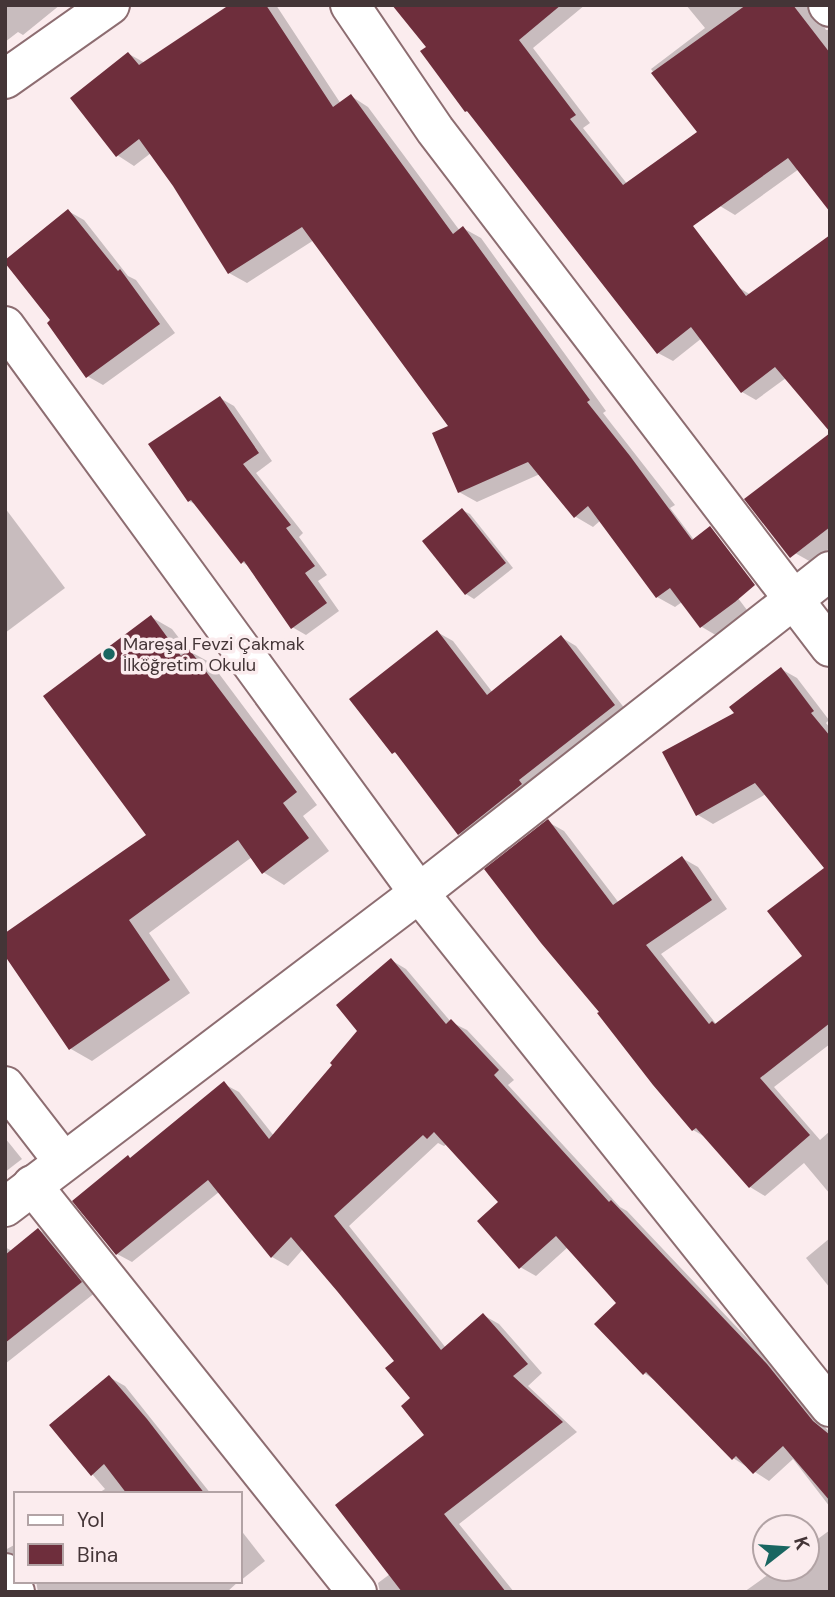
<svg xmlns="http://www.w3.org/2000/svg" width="835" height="1597" font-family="'DM Sans',sans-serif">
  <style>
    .shadow { fill: #0003 }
    .building { fill: #6e2e3c }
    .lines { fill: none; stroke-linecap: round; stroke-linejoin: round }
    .minor-casing { stroke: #8d6d71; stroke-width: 42 }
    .minor { stroke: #fff; stroke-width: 38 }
    .poi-dot { fill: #196661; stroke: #fbecee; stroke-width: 2.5 }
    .labels { text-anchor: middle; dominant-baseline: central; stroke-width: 7; stroke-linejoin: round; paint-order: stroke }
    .poi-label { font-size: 18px; fill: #443537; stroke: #fbecee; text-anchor: start }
  </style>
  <rect width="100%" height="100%" fill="#fbecee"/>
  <g class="shadow">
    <polygon points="5,5 60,5 23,35 18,32 5,42"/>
    <polygon points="232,5 276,5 341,104 351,96 368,107 460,231 463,228 481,238 606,411 603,413 675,505 670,508 750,614 719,637 702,627 682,602 675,607 657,597 601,520 593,527 576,517 540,474 477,502 459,492 451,426 314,240 247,283 229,273 174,185 151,153 134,166 117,155 129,54 145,63"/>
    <polygon points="394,5 585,5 533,48 590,123 583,128 628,185 738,287 751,295 786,378 756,400 742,392 702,338 673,361 658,353 473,115 466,111 428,48"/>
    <polygon points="686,5 823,5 821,21 826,30 830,30 830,209 799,169 735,215 720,206 699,133 651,69 705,28"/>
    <polygon points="68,211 84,220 128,276 136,280 175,333 103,385 87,376 53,321"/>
    <polygon points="220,398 234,406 272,461 256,473 303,533 299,537 327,575 318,581 339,611 306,635 292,627 250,567 242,562 198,506 189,501"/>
    <polygon points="830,435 830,548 811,562 795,553"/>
    <polygon points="5,508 65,588 5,633"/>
    <polygon points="462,510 470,514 513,568 474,599 466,594"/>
    <polygon points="151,617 172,629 189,651 211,663 317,805 303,816 329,851 284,885 263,872 252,857 149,933 190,993 92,1061 71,1049 149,835"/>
    <polygon points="437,632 453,641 493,693 561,637 576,646 629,714 475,842 459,833 401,757 394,752"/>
    <polygon points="781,669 797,678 829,720 826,723 830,728 830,1044 774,1087 820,1140 830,1131 830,1194 804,1163 765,1196 750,1187 707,1138 693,1130 602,1012 548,822 564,831 619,903 682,858 698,867 727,909 661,954 717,1025 804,956 826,868 766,794 713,824 698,815 736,713"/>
    <polygon points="391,960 406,969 451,1022 467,1030 514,1080 508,1085 620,1207 627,1211 782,1375 830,1433 830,1507 793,1459 769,1481 733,1458 656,1381 644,1373 618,1303 568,1247 536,1276 520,1267 501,1202 447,1144 444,1146 438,1143 349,1226 446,1348 483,1315 499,1324 542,1373 528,1386 577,1432 459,1524 514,1592 380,1592 378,1583 390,1574 427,1436 396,1361 303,1249 288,1266 272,1257 219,1192 132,1262 117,1254 131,1159 224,1084 239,1092 274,1136 335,1065 360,1031"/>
    <polygon points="5,1138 22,1159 5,1172"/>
    <polygon points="39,1230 54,1239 96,1292 5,1364 5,1247 12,1251"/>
    <polygon points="830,1238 830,1288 806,1258"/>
    <polygon points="109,1377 125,1386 211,1494 97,1494 105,1489 51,1426"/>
    <polygon points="240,1529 265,1561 240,1581"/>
    <polygon points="830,1530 830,1592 744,1592 776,1569 807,1569 807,1547"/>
    <polygon points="16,1544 15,1555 16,1561 5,1555 5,1550"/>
    <polygon points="36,1581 239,1581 227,1592 38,1592"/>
  </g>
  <g class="building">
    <polygon points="229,5 266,5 333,107 351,94 453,234 463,226 590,400 587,402 630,456 692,540 710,526 755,585 735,602 700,628 670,588 656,598 588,506 574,518 528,462 458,493 432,433 448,426 302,227 228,274 173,186 139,139 116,157 70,98 128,52 139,65"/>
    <polygon points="392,5 561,5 519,40 576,115 570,119 623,185 697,132 651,73 746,5 793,5 830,53 830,212 788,158 693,226 746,296 830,235 830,432 775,367 741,393 691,327 657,354 467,111 465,112 420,51 426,47"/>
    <polygon points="68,209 118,271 120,269 160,324 86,378 47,323 50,320 5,263 5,260"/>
    <polygon points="220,396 259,453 243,464 291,525 286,528 315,566 305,573 327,603 291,629 244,561 241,564 191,500 188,502 148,444"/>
    <polygon points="830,433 830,527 790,558 744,499"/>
    <polygon points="462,508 506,563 465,595 422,541"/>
    <polygon points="151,615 181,656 189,649 297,792 283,803 309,838 262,874 238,840 129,920 170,980 69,1050 5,956 5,933 146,835 43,696"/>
    <polygon points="437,630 487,695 561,635 615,705 519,780 522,784 458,835 395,752 392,754 349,699"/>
    <polygon points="781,667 814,711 811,713 830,736 830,1023 760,1078 810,1135 749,1188 696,1128 692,1131 653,1085 597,1013 599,1012 541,943 484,869 548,819 613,905 682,856 712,900 646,945 709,1024 712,1021 715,1024 802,956 767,911 824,868 755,783 696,816 662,752 734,713 729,707"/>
    <polygon points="391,958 446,1024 451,1019 499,1070 494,1075 609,1202 611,1200 767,1364 813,1421 830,1435 830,1501 783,1446 753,1474 736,1456 732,1460 646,1372 643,1375 594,1324 616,1303 556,1236 519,1269 477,1221 498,1202 434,1132 427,1139 423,1135 334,1216 441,1350 483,1313 528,1364 513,1376 563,1422 444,1514 506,1592 402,1592 335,1505 424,1435 401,1406 410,1398 385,1368 394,1361 337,1291 291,1237 271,1258 208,1180 116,1255 72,1201 128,1155 130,1158 224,1081 269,1139 332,1065 330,1063 357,1031 336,1005"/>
    <polygon points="38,1228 82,1282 5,1343 5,1255"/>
    <polygon points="109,1375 147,1419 205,1494 127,1494 104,1464 91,1476 49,1425"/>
  </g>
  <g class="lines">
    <defs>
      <g id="minor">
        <polyline points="350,5 435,130 830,647"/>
        <polyline points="828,5 830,7"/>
        <polyline points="5,79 110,5"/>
        <polyline points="5,326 419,893 830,1407"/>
        <polyline points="5,1086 63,1161"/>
        <polyline points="32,1185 357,1592"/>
        <polyline points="5,1207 419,893 830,571"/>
        <polyline points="5,1573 15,1592"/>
      </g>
    </defs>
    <use href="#minor" class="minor-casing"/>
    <use href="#minor" class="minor"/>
  </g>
  <circle class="poi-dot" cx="109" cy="654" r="7"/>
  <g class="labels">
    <g class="poi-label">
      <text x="123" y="644">Mareşal Fevzi Çakmak<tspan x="123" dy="21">İlköğretim Okulu</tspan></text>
    </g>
  </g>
  <rect width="835" height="1597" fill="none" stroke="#443537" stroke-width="14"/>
  <rect x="14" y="1492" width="228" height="91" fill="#fbecee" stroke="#b2a3a5" stroke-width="2"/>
  <rect x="28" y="1515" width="35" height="10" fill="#ffffff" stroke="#b2a3a5" stroke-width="2"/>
  <text x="77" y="1527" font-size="21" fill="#443537">Yol</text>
  <rect x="28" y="1544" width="35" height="21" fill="#6e2e3c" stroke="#b2a3a5" stroke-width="2"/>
  <text x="77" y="1562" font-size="21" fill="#443537">Bina</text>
  <g transform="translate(786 1548) rotate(73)"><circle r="33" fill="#fbecee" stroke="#b2a3a5" stroke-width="2"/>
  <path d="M0-5L12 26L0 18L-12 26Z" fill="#196661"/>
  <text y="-10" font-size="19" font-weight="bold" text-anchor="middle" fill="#443537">K</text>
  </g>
</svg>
